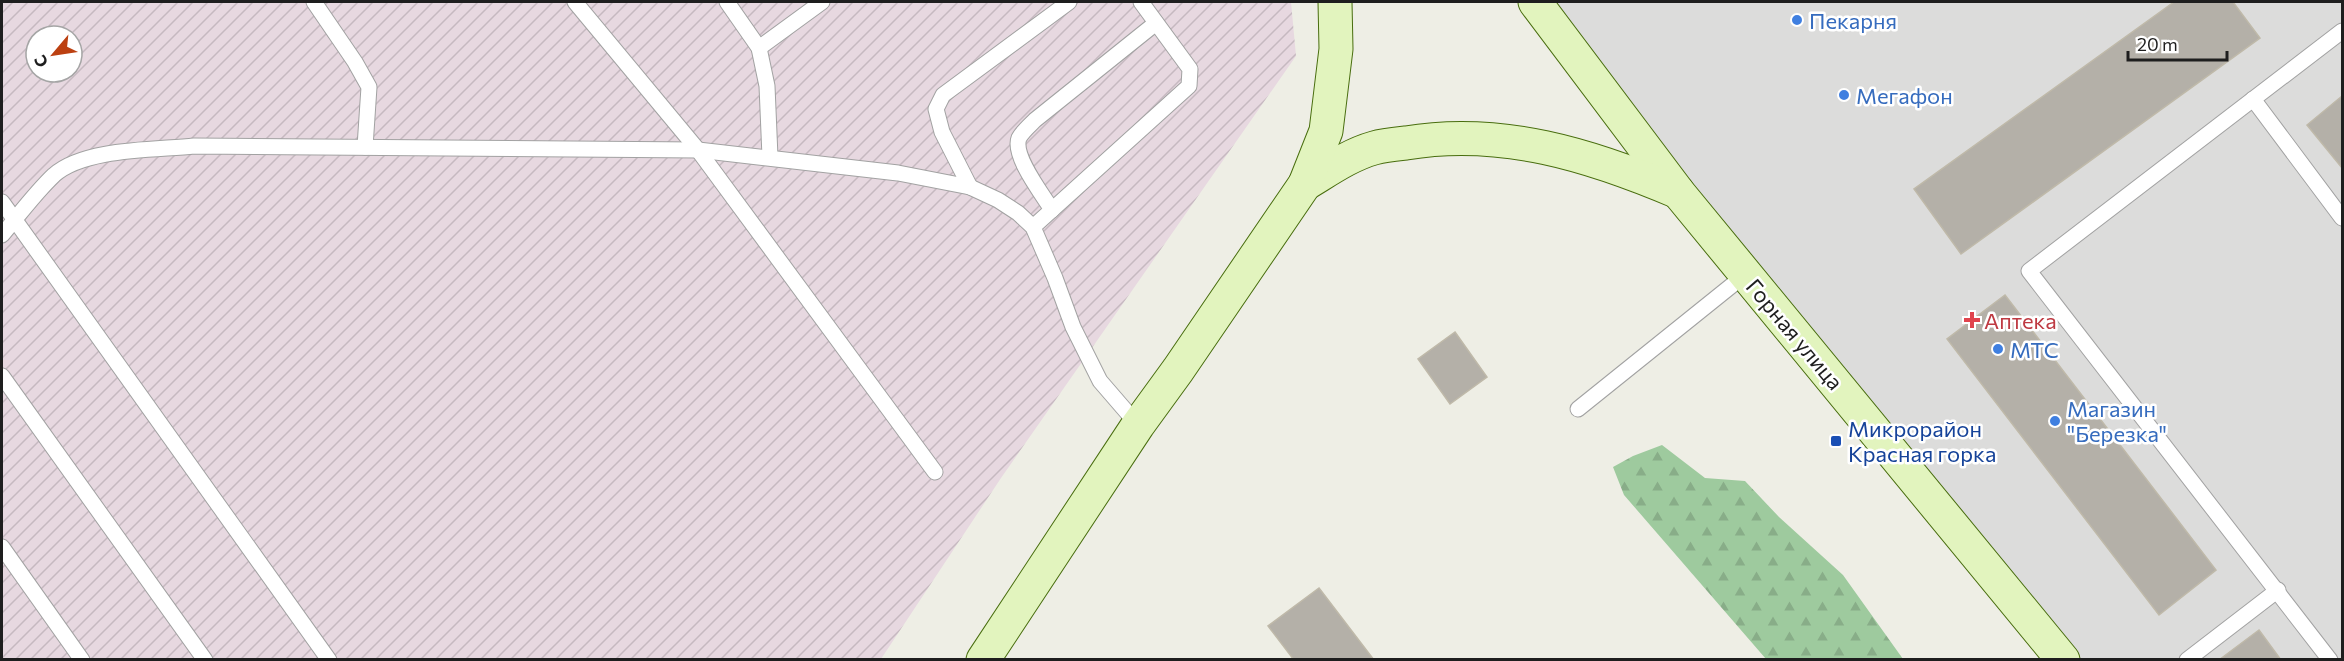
<svg xmlns="http://www.w3.org/2000/svg" width="2344" height="661" font-family="Commissioner,sans-serif">
  <style>
    .residential { fill: #dcdcdb }
    .industrial { fill: url(#industrial-furrows); fill-rule: evenodd }
    .forest { fill: url(#forest-firs) }
    .building { fill: #b4b0a8; stroke: #bfb9a9; stroke-width: 1.5 }
    .lines { fill: none; stroke-linecap: round; stroke-linejoin: round }
    .lane-casing { stroke: #a2a2a2; stroke-width: 17 }
    .secondary-casing { stroke: #486d0e; stroke-width: 35 }
    .lane { stroke: #fff; stroke-width: 15 }
    .secondary { stroke: #e2f4be; stroke-width: 33 }
    .shop-dot { fill: #3f7fe0; stroke: #fff; stroke-width: 2 }
    .health-dot { fill: #e0444e; stroke: #fff; stroke-width: 2 }
    .transit-dot { fill: #1a4fb4; stroke: #fff; stroke-width: 2 }
    .labels { text-anchor: middle; dominant-baseline: central; stroke-width: 5; stroke-linejoin: round; paint-order: stroke }
    .shop-label { font-size: 22px; fill: #366cbe; stroke: #fff; text-anchor: start }
    .health-label { font-size: 22px; fill: #be3a42; stroke: #fff; text-anchor: start }
    .street-label { font-size: 22px; fill: #1e1e1e; stroke: #fff }
    .transit-label { font-size: 22px; fill: #164399; stroke: #fff; text-anchor: start }
  </style>
  <defs>
    <pattern id="industrial-furrows" width="10" height="10" patternUnits="userSpaceOnUse" patternTransform="scale(1.5)"><rect width="10" height="10" fill="#e7d8e0"/><path d="M-1 1l2-2M0 10L10 0M9 11l2-2" fill="none" stroke="#c6b9c0"/></pattern>
    <pattern id="forest-firs" width="22" height="20" patternUnits="userSpaceOnUse" patternTransform="scale(1.5)"><rect width="22" height="20" fill="#9eca9e"/><path d="M5 1l3.5 6h-7zM16 11l3.5 6h-7z" fill="#88ad88"/></pattern>
  </defs>
  <rect width="100%" height="100%" fill="#eeeee5"/>
  <polygon class="residential" points="1535,2 2342,2 2342,659 2063,659"/>
  <path class="industrial" d="M2,2H1291L1296,56L1001,478L881,659L2,660ZM36,36H72V72H36Z"/>
  <polygon class="forest" points="1662,445 1705,478 1745,481 1779,517 1843,575 1903,659 1766,659 1624,495 1613,467 1633,456"/>
  <g class="building">
    <polygon points="2174,2 2233,2 2260,38 1961,254 1914,189"/>
    <polygon points="2342,96 2342,168 2307,125"/>
    <polygon points="2005,295 2216,570 2159,615 1947,339"/>
    <polygon points="1455,332 1487,377 1450,404 1418,359"/>
    <polygon points="1319,588 1374,660 1294,660 1268,626"/>
    <polygon points="2259,630 2281,660 2219,660"/>
  </g>
  <g class="lines">
    <defs>
      <g id="lane">
        <polyline points="314,2 355,62 369,87 365,147"/>
        <polyline points="575,2 698,150 935,472"/>
        <polyline points="727,2 759,48 767,86 770,157"/>
        <polyline points="759,48 822,2"/>
        <polyline points="2253,99 2342,218"/>
        <polyline points="970,187 942,132 936,109 943,95 1069,2"/>
        <polyline points="2,202 329,660"/>
        <path d="M1052,210C1043,195 1012,156 1019,138C1022,132 1030,125 1035,120L1156,23"/>
        <polyline points="1033,227 1189,86 1190,69 1141,2"/>
        <path d="M2,235C19,215 35,193 54,175C84,148 155,150 194,146L698,150L898,173L970,187L998,200L1018,213L1033,227L1055,278L1073,327L1100,381L1138,425"/>
        <polyline points="2,376 205,660"/>
        <polyline points="1578,409 1746,274"/>
        <polyline points="2,547 82,660"/>
        <polyline points="2187,660 2278,590"/>
        <polyline points="2330,660 2029,271 2342,31"/>
      </g>
      <g id="secondary">
        <polyline points="1535,2 1678,192 2063,660"/>
        <path d="M1305,184C1327,171 1349,155 1374,148C1384,145 1396,144 1406,143C1501,127 1591,155 1678,192"/>
        <polyline points="983,660 1138,425 1178,370 1305,184 1326,131 1336,49 1335,2"/>
      </g>
    </defs>
    <use href="#lane" class="lane-casing"/>
    <use href="#secondary" class="secondary-casing"/>
    <use href="#lane" class="lane"/>
    <use href="#secondary" class="secondary"/>
  </g>
  <g class="shop-dot">
    <circle cx="1797" cy="20" r="6"/>
    <circle cx="1844" cy="95" r="6"/>
    <circle cx="1998" cy="349" r="6"/>
    <circle cx="2055" cy="421" r="6"/>
  </g>
  <path class="health-dot" d="M1969 311h6v6h6v6h-6v6h-6v-6h-6v-6h6z"/>
  <rect class="transit-dot" x="1830" y="435" width="12" height="12" rx="3"/>
  <g class="labels">
    <g class="shop-label">
      <text x="1809" y="20">Пекарня</text>
      <text x="1856" y="95">Мегафон</text>
      <text x="2010" y="349">МТС</text>
      <text x="2067" y="408">Магазин<tspan x="2067" dy="25">"Березка"</tspan></text>
    </g>
    <g class="health-label">
      <text x="1984" y="320">Аптека</text>
    </g>
    <g class="street-label">
      <text transform="translate(1795 334) rotate(50)">Горная улица</text>
    </g>
    <g class="transit-label">
      <text x="1848" y="428">Микрорайон<tspan x="1848" dy="25">Красная горка</tspan></text>
    </g>
  </g>
  <rect width="2344" height="661" fill="none" stroke="#1e1e1e" stroke-width="6"/>
  <g transform="translate(54 54) rotate(241)"><circle r="28" fill="#ffffff" stroke="#a5a5a5" stroke-width="1.5"/>
  <path d="M0-4.5L10 22L0 15L-10 22Z" fill="#bc4011"/>
  <text y="-9" font-size="16" font-weight="bold" text-anchor="middle" fill="#1e1e1e">С</text>
  </g>
  <path d="M2128 51v9h99v-9" fill="none" stroke="#1e1e1e" stroke-width="3"/>
  <text x="2137" y="51" font-size="18" fill="#1e1e1e" stroke="#ffffff" stroke-width="4.5" paint-order="stroke">20 m</text>
</svg>
